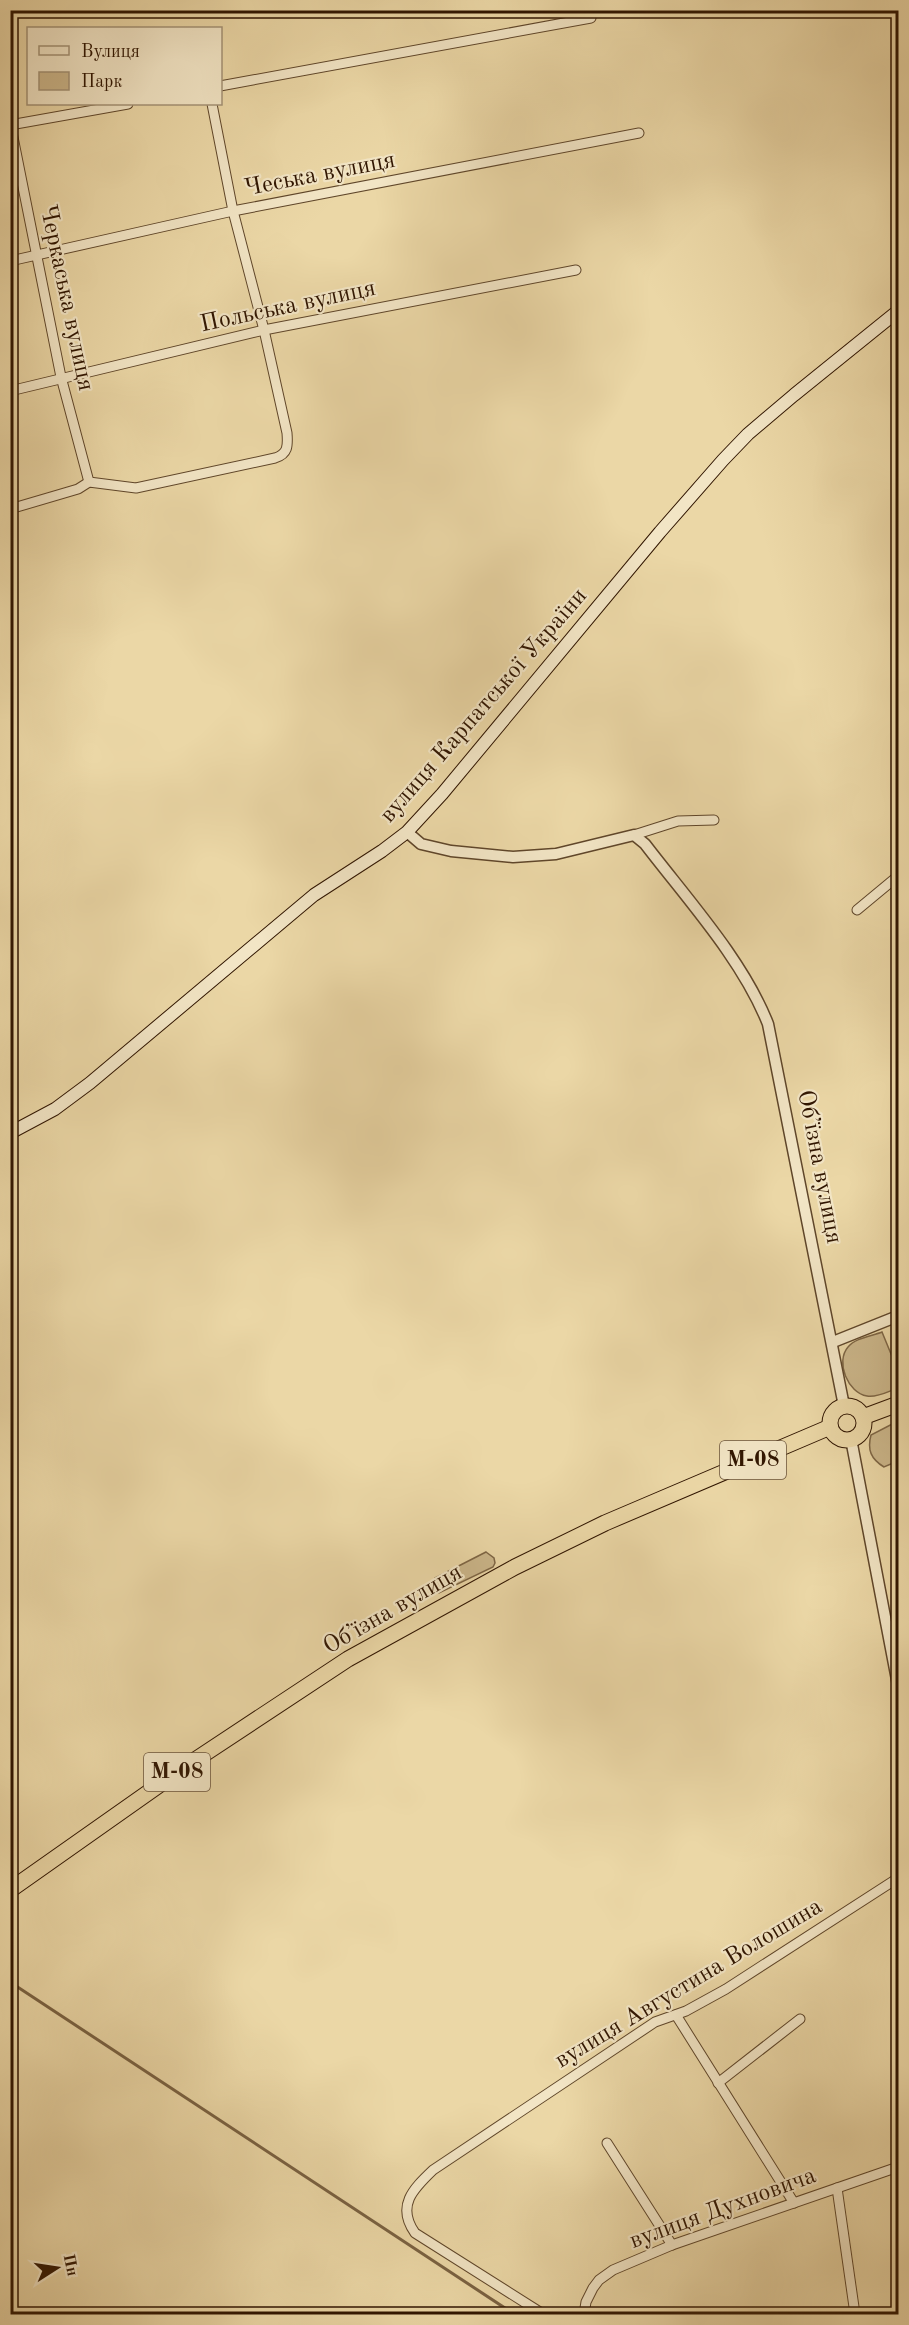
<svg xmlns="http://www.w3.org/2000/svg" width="909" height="2325" font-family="'Old Standard TT',serif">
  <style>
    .green { fill: #cbb68a; stroke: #7e6645; stroke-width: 1.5 }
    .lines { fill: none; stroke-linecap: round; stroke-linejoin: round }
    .stream { stroke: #7a6242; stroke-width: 3 }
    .minor-casing { stroke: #5f462a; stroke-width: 11 }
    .tertiary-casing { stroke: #5f462a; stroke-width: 13 }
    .secondary-casing { stroke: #301500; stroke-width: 14 }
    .trunk-casing { stroke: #301500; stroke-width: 17 }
    .minor { stroke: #f2e5c5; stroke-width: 9 }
    .tertiary { stroke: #f2e5c5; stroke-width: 10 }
    .secondary { stroke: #f2e5c5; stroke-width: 12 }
    .trunk { stroke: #ebd7a6; stroke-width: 15 }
    .labels { text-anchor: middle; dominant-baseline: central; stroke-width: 4.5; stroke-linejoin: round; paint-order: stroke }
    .shield { fill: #f2e5c5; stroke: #6a533b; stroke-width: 1.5 }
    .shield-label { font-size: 22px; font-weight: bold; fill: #301500 }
    .street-label { font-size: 24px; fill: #301500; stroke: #f2e5c5 }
  </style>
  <rect width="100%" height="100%" fill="#ebd7a6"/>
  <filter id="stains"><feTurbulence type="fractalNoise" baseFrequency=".00333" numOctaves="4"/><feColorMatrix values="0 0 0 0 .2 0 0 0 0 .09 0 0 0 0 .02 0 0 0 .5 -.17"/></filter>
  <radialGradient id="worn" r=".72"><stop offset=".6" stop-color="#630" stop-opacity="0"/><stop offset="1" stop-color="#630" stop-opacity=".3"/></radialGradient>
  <g class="green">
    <path d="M882,1332L898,1371V1388C889,1391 877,1398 867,1396C848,1393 835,1362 848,1347C855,1338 872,1336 882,1332Z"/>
    <path d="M898,1421V1461L884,1467C871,1459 867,1450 871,1435Z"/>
    <polygon points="486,1552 494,1558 495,1563 493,1567 439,1593 435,1590 435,1578"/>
  </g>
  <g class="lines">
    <polyline class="stream" points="10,1982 514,2314"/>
    <defs>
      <g id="minor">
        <polyline points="220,86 591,18"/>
        <polyline points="10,122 61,377 89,482"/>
        <polyline points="10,125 128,104"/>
        <polyline points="10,261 233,211 639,133"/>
        <polyline points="10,391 264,330 576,270"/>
        <path d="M10,509L78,489L89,482L136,488L275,458C288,454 288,446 287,433L264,330L233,211L212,104"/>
        <polyline points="634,835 678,821 714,820"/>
        <polyline points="857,910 898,876"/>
        <polyline points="676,2015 794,2203"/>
        <polyline points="718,2083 800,2019"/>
        <polyline points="607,2143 672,2245"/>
        <polyline points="837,2188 855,2314"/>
        <path d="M543,2314L415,2233C396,2206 413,2189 433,2170L655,2022L686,2011L726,1989L898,1878"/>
        <polyline points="584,2314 586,2302 593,2288 599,2280 613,2270 672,2245 898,2167"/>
      </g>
      <g id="tertiary">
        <path d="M407,832L421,844L451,851L513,857L556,854L634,835L645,844C687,899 743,960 768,1024L844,1406"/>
        <polyline points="833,1342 898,1316"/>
        <polyline points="851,1439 898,1685"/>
      </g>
      <polyline id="secondary" points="10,1133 55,1109 90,1083 314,895 382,851 407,832 442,794 660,532 723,460 748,434 794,395 898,311"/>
      <g id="trunk">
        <circle cx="847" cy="1423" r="17"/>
        <polyline points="863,1417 898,1404"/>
        <polyline points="10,1890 186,1766 348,1659 515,1567 605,1523 830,1427"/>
      </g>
    </defs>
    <use href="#minor" class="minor-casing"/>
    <use href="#tertiary" class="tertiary-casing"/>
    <use href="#secondary" class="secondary-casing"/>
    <use href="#trunk" class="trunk-casing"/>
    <use href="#minor" class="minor"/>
    <use href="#tertiary" class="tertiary"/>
    <use href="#secondary" class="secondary"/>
    <use href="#trunk" class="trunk"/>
  </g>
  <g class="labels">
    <g class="shield">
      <rect x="720" y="1441" width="66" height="38" rx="4.5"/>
      <rect x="144" y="1753" width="66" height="38" rx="4.5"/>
    </g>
    <g class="shield-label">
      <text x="753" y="1460">М-08</text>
      <text x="177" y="1772">М-08</text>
    </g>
    <g class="street-label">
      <text transform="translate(320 175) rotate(-11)">Чеська вулиця</text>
      <text transform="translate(66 298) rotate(78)">Черкаська вулиця</text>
      <text transform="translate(288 307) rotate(-12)">Польська вулиця</text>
      <text transform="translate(484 706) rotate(-49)">вулиця Карпатської України</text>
      <text transform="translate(819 1167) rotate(79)">Обʼїзна вулиця</text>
      <text transform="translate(393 1610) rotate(-30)">Обʼїзна вулиця</text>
      <text transform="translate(689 1984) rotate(-31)">вулиця Августина Волошина</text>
      <text transform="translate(723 2209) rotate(-20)">вулиця Духновича</text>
    </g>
  </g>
  <rect width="909" height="2325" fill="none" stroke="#ebd7a6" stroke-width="36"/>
  <rect x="12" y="12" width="885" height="2301" fill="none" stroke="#301500" stroke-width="3"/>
  <rect x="18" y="18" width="873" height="2289" fill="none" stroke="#301500" stroke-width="1.5"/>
  <rect x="27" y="27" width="195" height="78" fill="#f2e5c5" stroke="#a49276" stroke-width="1.5"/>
  <rect x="39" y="46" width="30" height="9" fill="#f2e5c5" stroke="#a49276" stroke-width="1.5"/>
  <text x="81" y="57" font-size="18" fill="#301500">Вулиця</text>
  <rect x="39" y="72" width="30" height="18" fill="#cbb68a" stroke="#a49276" stroke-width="1.5"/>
  <text x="81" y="87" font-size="18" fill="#301500">Парк</text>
  <g transform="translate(57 2268) rotate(78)" stroke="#f2e5c5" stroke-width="4.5" paint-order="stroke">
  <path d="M0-4.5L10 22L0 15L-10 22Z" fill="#301500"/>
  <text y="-9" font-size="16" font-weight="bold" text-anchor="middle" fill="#301500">Пн</text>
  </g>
  <rect width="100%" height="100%" filter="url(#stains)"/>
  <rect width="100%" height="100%" fill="url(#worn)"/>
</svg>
